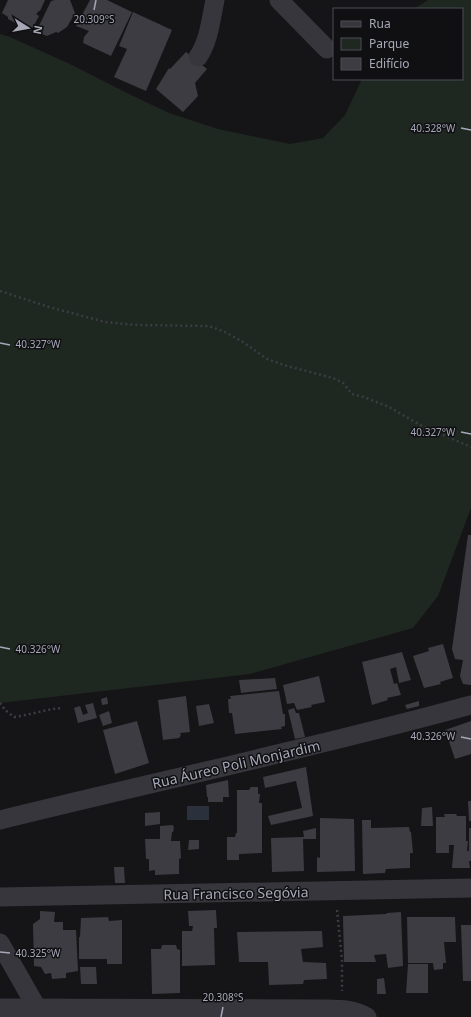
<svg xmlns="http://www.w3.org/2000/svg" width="471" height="1017" font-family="'Noto Sans',sans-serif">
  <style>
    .green { fill: #1f2721 }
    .water { fill: #2a313c }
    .building { fill: #3c3c42 }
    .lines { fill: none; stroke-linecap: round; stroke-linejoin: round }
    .path { stroke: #3c3c43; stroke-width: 2.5; stroke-dasharray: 2 3; stroke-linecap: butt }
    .minor { stroke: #36363c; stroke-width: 19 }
    .ticks { fill: none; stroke: #a6a8b8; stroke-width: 1.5 }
    .labels { text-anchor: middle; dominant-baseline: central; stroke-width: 3; stroke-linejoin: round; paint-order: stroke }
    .street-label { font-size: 14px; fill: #a6a8b8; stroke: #101012 }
    .ticks-label { font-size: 10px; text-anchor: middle; fill: #a6a8b8; stroke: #101012; stroke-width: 3; stroke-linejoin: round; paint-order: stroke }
  </style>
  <rect width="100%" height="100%" fill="#151517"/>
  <polygon class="green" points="428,0 471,0 471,508 438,596 413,628 250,674 0,703 0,34 10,37 70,64 129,94 169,113 218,129 290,144 323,138 345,115 362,79 462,79 462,9 414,9"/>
  <rect class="water" x="187" y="806" width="22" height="14"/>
  <g class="building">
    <polygon points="8,0 45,0 40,11 39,11 36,14 39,16 31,31 8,19 8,17 2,13"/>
    <polygon points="55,0 70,0 75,13 67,27 58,33 56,32 47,36 36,32 51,1"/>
    <polygon points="90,0 107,0 132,12 111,56 83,43 84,37 89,31 76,26"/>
    <polygon points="133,12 172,30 146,91 114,77 127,49 119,46"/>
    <polygon points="186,52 207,69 195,83 198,96 183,112 156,89 169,68 170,69"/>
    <polygon points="468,535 471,535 471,685 463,684 460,676 463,660 455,659 452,649"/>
    <polygon points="443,644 453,678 440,682 441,684 424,688 413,656 429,651 428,648"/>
    <polygon points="402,652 411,680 399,683 396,667 390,669 394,684 397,683 401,695 387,698 388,700 372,705 362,662"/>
    <polygon points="319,676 325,702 311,705 312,707 297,710 294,703 287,704 283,685"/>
    <polygon points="275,678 277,689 241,693 239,680"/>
    <polygon points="279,691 283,714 285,714 285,726 281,727 282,729 235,734 232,713 229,713 228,699 231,699 230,696"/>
    <polygon points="186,696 190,732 180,733 181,735 179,738 163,740 158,700"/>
    <polygon points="107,697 108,704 102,705 101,699"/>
    <polygon points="419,701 419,706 407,709 405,705"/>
    <polygon points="93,703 97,718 78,723 74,708 80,706 83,715 88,713 85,705"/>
    <polygon points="209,704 214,723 199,726 196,706"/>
    <polygon points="294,708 296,713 299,713 305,737 295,739 288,710"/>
    <polygon points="109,711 112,723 103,726 99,715"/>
    <polygon points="137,721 149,763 115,774 103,730"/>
    <polygon points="471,721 471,754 455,759 445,730"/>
    <polygon points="306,767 313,816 271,825 268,816 302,808 296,781 265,788 263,777"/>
    <polygon points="228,780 229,797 223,797 223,802 208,802 208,797 207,797 206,785"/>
    <polygon points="251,787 258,787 258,794 260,794 259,803 262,803 262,853 239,854 239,860 227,860 227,837 235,837 236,833 237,833 237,790 249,790"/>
    <polygon points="468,801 471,801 471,821 469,821"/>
    <polygon points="432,807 433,826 421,826 422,808"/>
    <polygon points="160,812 160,824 145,826 145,813"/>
    <polygon points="444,814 456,814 457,816 466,816 466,841 468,841 467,851 469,851 469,828 471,828 471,861 469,861 470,868 452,868 454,845 449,845 449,853 436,853 436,817 445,817"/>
    <polygon points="320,818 354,819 355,871 317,872 317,857 320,858"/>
    <polygon points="362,820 371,820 371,828 409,827 410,832 411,832 413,853 410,853 410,868 386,869 385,873 363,874"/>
    <polygon points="173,825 174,828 173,832 172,832 171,841 180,841 181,858 179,859 179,874 155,875 155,870 149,871 149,859 146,859 145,839 160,839 160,826"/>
    <polygon points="316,828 316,839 303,839 304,871 272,872 271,838 304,837 303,831"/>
    <polygon points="189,840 199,840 199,849 188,850"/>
    <polygon points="114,867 124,867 125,883 115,883"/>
    <polygon points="216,910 217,927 217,928 214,928 215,965 182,966 182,931 192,931 193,926 189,926 188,911"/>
    <polygon points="40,911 55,912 54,922 63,922 63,930 76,930 78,971 66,973 66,978 52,979 51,973 45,974 41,967 34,966 33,924 40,919"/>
    <polygon points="401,912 403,966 388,968 386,954 374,955 376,962 344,962 343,916 386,914 387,913"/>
    <polygon points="108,917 109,921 122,920 122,964 107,964 107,959 79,959 79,937 80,937 81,918"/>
    <polygon points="407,917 455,917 456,942 444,942 446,963 443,963 443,969 434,970 433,963 408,963"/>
    <polygon points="461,925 471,925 471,981 463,981"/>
    <polygon points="322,931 323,947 301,949 303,962 326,963 327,979 304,980 303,984 269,985 268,962 239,962 237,932"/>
    <polygon points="162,945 176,945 177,949 180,950 180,993 152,994 151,949 161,949"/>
    <polygon points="408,964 428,964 428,993 406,993"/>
    <polygon points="80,967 96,967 97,984 81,984"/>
    <polygon points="384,978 386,994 377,994 377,979"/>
  </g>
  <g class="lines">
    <g class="path">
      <polyline points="0,291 49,307 105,322 136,325 209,326 225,332 243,342 267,359 287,366 333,378 343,383 352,394 364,397 389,407 422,426 471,447"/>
      <path d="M0,703L5,710L14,717C30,715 46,709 63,708"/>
      <polyline points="337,910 342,960 342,991"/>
    </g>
    <g class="minor">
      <polyline points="279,0 327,49"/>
      <path d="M198,57C209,41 211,19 215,0"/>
      <path d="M0,820C157,781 315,748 471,705"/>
      <polyline points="0,897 471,888"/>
      <polyline points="0,943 37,1008"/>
      <path d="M0,1008L328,1009C342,1009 355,1010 367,1017"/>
    </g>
  </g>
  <path class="ticks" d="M94,10L96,0M461,128L471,130M0,343L10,345M461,432L471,434M0,647L10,649M461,737L471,739M0,952L10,953M221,1017L223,1007"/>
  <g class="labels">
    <g class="street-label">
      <text transform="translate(236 764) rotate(-13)">Rua Áureo Poli Monjardim</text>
      <text transform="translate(236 893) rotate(-1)">Rua Francisco Segóvia</text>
    </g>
  </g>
  <g class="ticks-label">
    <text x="94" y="23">20.309°S</text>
    <text x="433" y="132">40.328°W</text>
    <text x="38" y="348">40.327°W</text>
    <text x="433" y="436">40.327°W</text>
    <text x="38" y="653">40.326°W</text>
    <text x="433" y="740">40.326°W</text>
    <text x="38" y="957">40.325°W</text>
    <text x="223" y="1001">20.308°S</text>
  </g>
  <rect x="333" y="8" width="130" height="72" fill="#101012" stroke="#4c4d54"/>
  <rect x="341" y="21" width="20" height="6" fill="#36363c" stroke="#4c4d54"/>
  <text x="369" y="28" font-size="12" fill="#a6a8b8">Rua</text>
  <rect x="341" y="38" width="20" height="12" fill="#1f2721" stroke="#4c4d54"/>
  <text x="369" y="48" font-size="12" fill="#a6a8b8">Parque</text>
  <rect x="341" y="58" width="20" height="12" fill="#3c3c42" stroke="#4c4d54"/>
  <text x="369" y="68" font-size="12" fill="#a6a8b8">Edifício</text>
  <g transform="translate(28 28) rotate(101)" stroke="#101012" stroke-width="3" paint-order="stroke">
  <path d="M0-3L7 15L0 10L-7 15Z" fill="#a6a8b8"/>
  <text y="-6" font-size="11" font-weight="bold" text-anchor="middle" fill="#a6a8b8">N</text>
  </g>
</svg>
